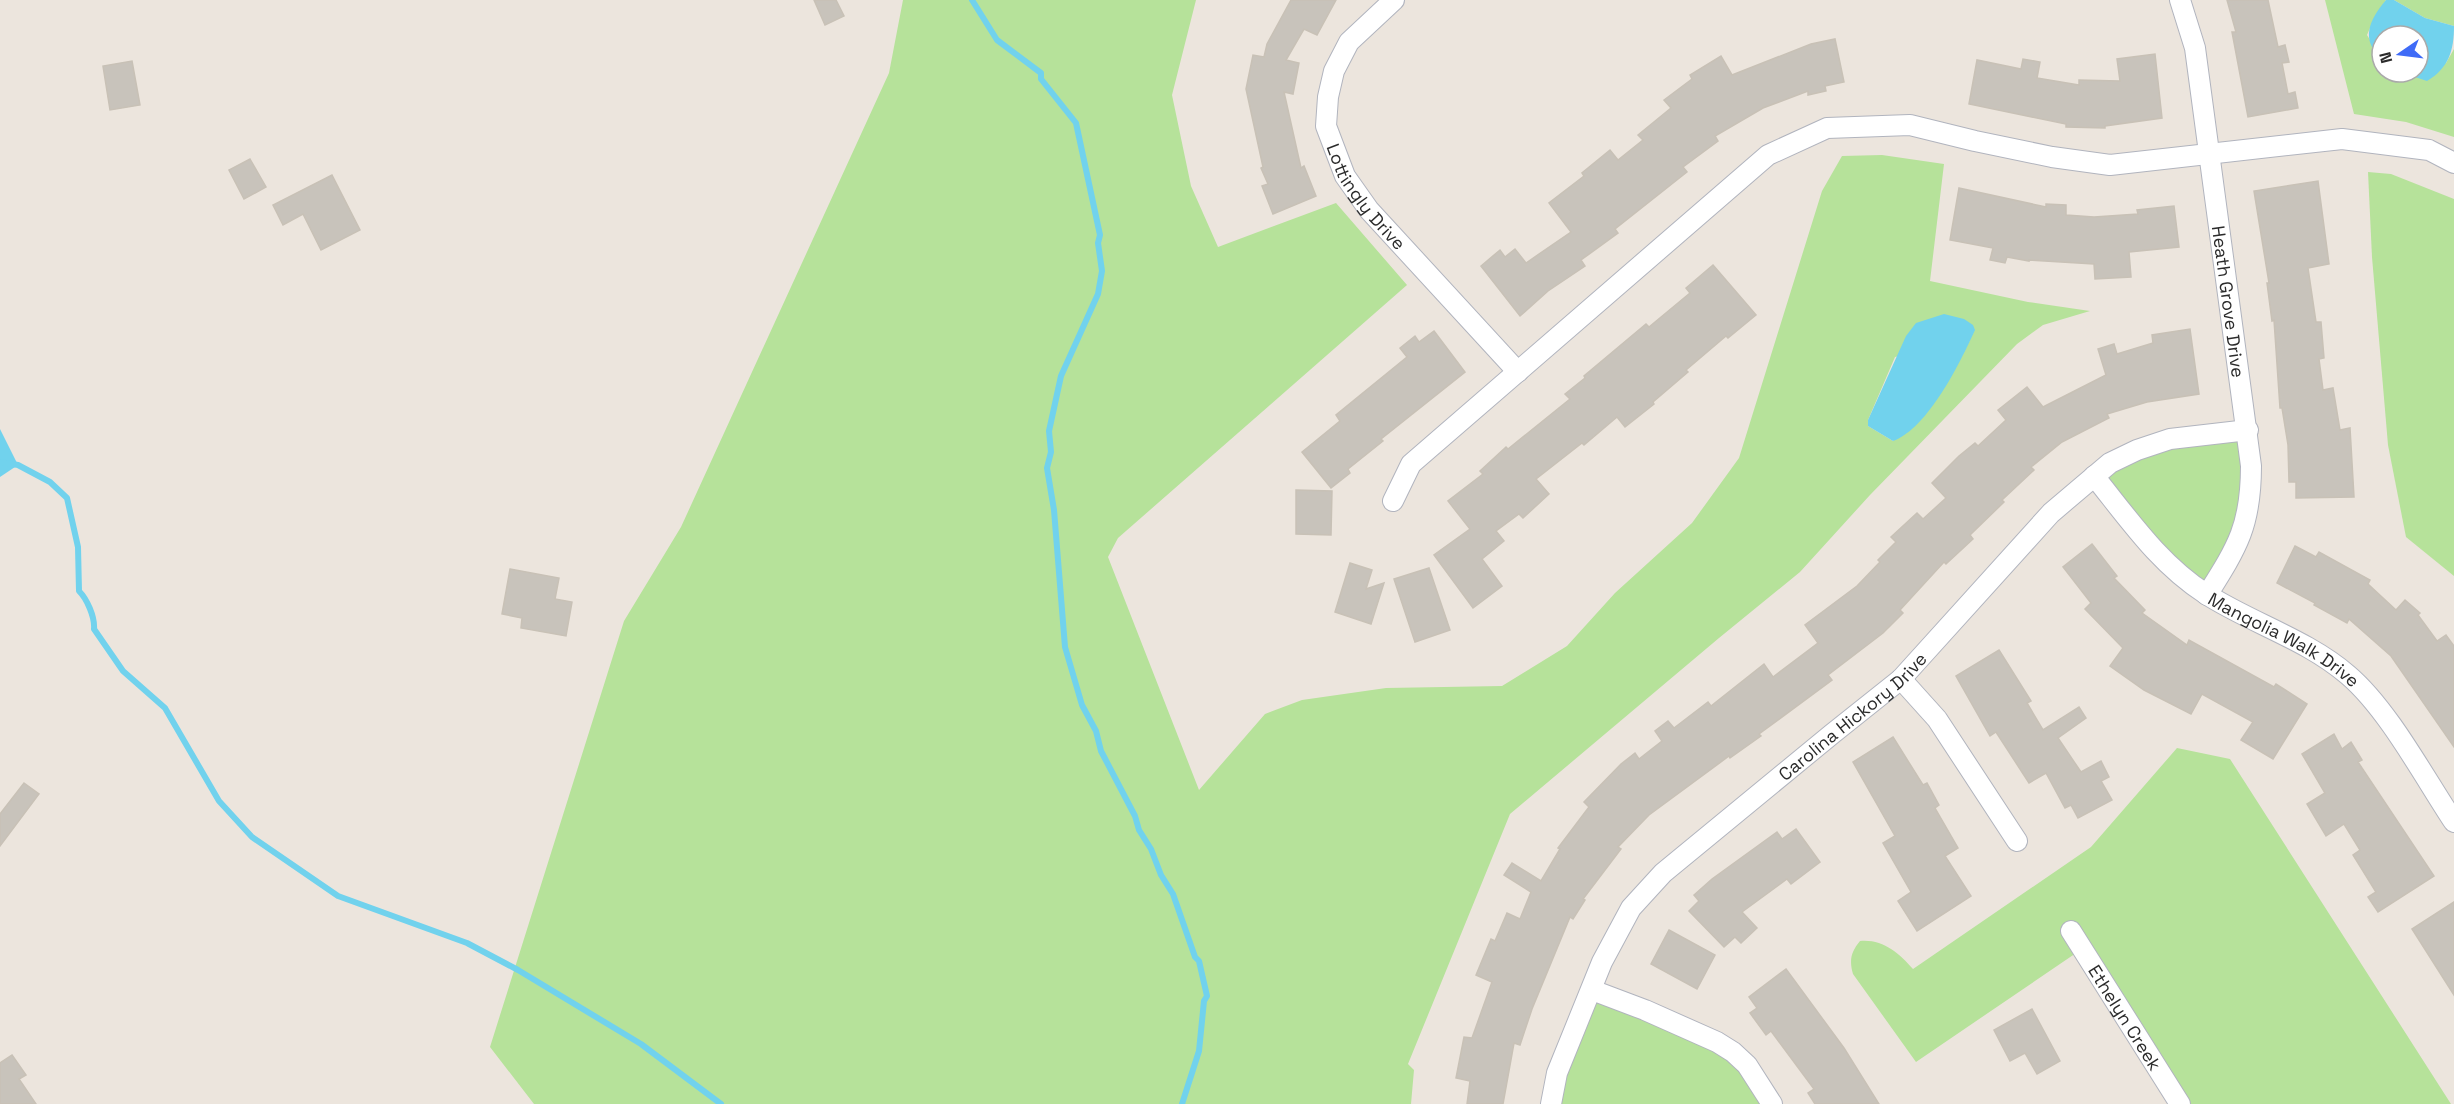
<svg xmlns="http://www.w3.org/2000/svg" width="2454" height="1104" font-family="'Space Grotesk',sans-serif">
  <style>
    .green { fill: #b6e29a; fill-rule: evenodd }
    .water { fill: #71d2ed }
    .lines { fill: none; stroke-linecap: round; stroke-linejoin: round }
    .stream { stroke: #71d2ed; stroke-width: 6 }
    .building { fill: #c8c3bb; stroke: #c8c1b6; stroke-width: 1.5 }
    .street-casing { stroke: #b1b4be; stroke-width: 22 }
    .street { stroke: #fff; stroke-width: 20 }
    .labels { text-anchor: middle; dominant-baseline: central; stroke-width: 4.5; stroke-linejoin: round; paint-order: stroke }
    .street-label { font-size: 18px; fill: #2b2b2b; stroke: #fff }
  </style>
  <rect width="100%" height="100%" fill="#ece5dd"/>
  <g class="green">
    <path d="M903,0H1196L1172,95L1191,186L1218,247L1336,203L1407,285L1118,538L1108,557L1199,790L1265,714L1302,700L1386,688L1502,686L1567,646L1615,593L1692,523L1739,458L1822,191L1842,156L1882,155L1944,164L1930,281L2028,302L2090,311L2043,325L2017,344L1870,495L1800,572L1719,638L1510,814L1408,1064L1414,1070L1411,1104H534L490,1047L624,621L681,527L889,73ZM1970,340L1949,379L1927,412L1893,441L1868,426V420L1895,357Z"/>
    <polygon points="2325,0 2386,0 2373,21 2367,35 2382,59 2382,72 2400,72 2408,76 2446,63 2454,49 2454,137 2406,122 2354,114"/>
    <polygon points="2394,0 2454,0 2454,26 2425,18"/>
    <polygon points="2368,172 2391,174 2454,199 2454,576 2406,537 2388,445 2372,257"/>
    <polygon points="2248,430 2251,486 2207,595 2094,476 2110,463"/>
    <path d="M2177,748L2230,759L2451,1104H2180L2082,949L1916,1062L1853,974C1849,960 1851,952 1860,941C1883,939 1899,953 1913,969L2091,847Z"/>
    <polygon points="1592,990 1717,1042 1768,1098 1759,1104 1551,1104"/>
  </g>
  <g class="water">
    <path d="M2386,0H2394L2425,18L2454,26C2454,50 2449,68 2427,81L2400,72H2418V36H2382V59C2360,40 2369,20 2386,0Z"/>
    <path d="M1944,314L1964,319L1973,325L1975,330C1960,363 1928,428 1893,441L1868,426V420L1906,336L1916,323Z"/>
    <polygon points="0,429 18,465 0,477"/>
  </g>
  <g class="lines">
    <g class="stream">
      <polyline points="972,0 997,40 1041,73 1041,79 1076,123 1100,235 1098,243 1102,271 1098,294 1061,376 1049,431 1051,452 1047,468 1054,510 1065,647 1082,705 1096,731 1101,751 1135,816 1139,830 1151,849 1161,875 1173,894 1195,957 1199,961 1207,996 1204,1001 1199,1051 1182,1104"/>
      <path d="M0,462L18,465L50,482L67,498L78,547L79,591C87,599 95,617 94,629L123,671L165,708L219,801L252,837L338,896L467,943L518,970L641,1044L721,1104"/>
    </g>
  </g>
  <g class="building">
    <polygon points="814,0 836,0 844,16 825,25"/>
    <polygon points="1291,0 1336,0 1317,35 1304,29 1286,60 1299,63 1293,94 1284,92 1301,168 1304,166 1316,196 1273,214 1262,186 1268,184 1261,168 1263,167 1246,89 1253,55 1264,57 1267,44"/>
    <polygon points="2227,0 2268,0 2278,47 2285,45 2289,62 2282,63 2288,94 2295,92 2298,108 2248,117 2232,32 2236,32"/>
    <polygon points="1835,39 1844,82 1825,86 1826,91 1808,95 1808,91 1763,108 1715,136 1718,141 1683,167 1687,172 1615,229 1618,233 1581,260 1585,266 1548,291 1520,316 1481,266 1500,250 1505,257 1515,249 1526,263 1571,232 1549,203 1584,176 1582,173 1610,150 1618,160 1643,140 1638,135 1671,108 1664,100 1692,79 1690,75 1721,56 1732,75 1811,44"/>
    <polygon points="2155,54 2162,118 2105,126 2105,128 2066,127 2066,124 1969,104 1977,60 2021,69 2023,59 2040,62 2037,78 2079,85 2079,80 2120,81 2117,59"/>
    <polygon points="132,61 140,105 110,110 103,66"/>
    <polygon points="250,159 266,187 244,199 229,170"/>
    <polygon points="332,175 360,230 321,250 303,214 283,225 273,205"/>
    <polygon points="2318,181 2329,264 2308,268 2316,322 2321,322 2324,358 2319,359 2323,390 2333,388 2340,430 2350,428 2354,497 2296,498 2296,482 2289,482 2288,445 2282,408 2280,408 2274,320 2272,321 2267,283 2269,283 2254,191"/>
    <polygon points="1959,188 2046,207 2046,204 2066,205 2066,215 2094,217 2138,214 2137,210 2174,206 2179,247 2129,252 2131,277 2095,279 2094,264 2029,260 2029,261 2007,257 2005,263 1990,260 1993,248 1950,240"/>
    <polygon points="1713,265 1756,315 1728,338 1726,336 1686,370 1688,372 1653,402 1654,404 1625,427 1617,417 1584,445 1582,443 1536,479 1549,494 1523,518 1519,514 1496,531 1504,541 1482,559 1502,586 1473,608 1434,555 1470,529 1448,501 1483,474 1480,471 1506,447 1508,449 1570,399 1565,394 1585,378 1584,376 1646,324 1649,327 1690,293 1686,288"/>
    <polygon points="2190,329 2199,394 2147,402 2107,414 2109,418 2062,442 2031,467 2034,470 2002,500 2004,502 1970,535 1973,539 1946,564 1944,562 1900,610 1903,613 1883,633 1828,675 1832,680 1759,734 1761,736 1730,758 1729,756 1649,815 1618,847 1621,849 1583,899 1585,900 1573,919 1570,917 1532,1009 1520,1045 1514,1043 1503,1104 1467,1104 1470,1081 1456,1078 1464,1037 1472,1038 1492,982 1476,975 1491,939 1495,941 1507,913 1520,919 1531,892 1504,875 1512,863 1541,881 1560,849 1558,848 1589,807 1584,802 1621,764 1635,753 1639,759 1662,741 1655,731 1668,721 1674,728 1708,702 1711,706 1764,664 1773,677 1818,643 1805,625 1857,586 1880,562 1878,560 1896,542 1891,537 1917,513 1923,519 1946,498 1932,483 1959,456 1975,443 1978,446 2006,420 1998,410 2027,387 2043,407 2106,375 2098,349 2114,344 2117,354 2153,343 2152,335"/>
    <polygon points="1434,331 1465,372 1381,439 1383,441 1348,469 1350,473 1331,488 1302,452 1340,421 1336,415 1407,357 1400,348 1415,336 1419,342"/>
    <polygon points="1296,490 1332,491 1331,535 1296,534"/>
    <polygon points="2092,544 2117,576 2114,578 2145,610 2142,613 2187,645 2189,640 2274,687 2276,684 2307,704 2273,759 2241,740 2253,722 2202,694 2191,714 2144,690 2110,666 2123,648 2085,609 2091,603 2063,567"/>
    <polygon points="2295,546 2316,557 2319,552 2370,580 2368,584 2396,610 2405,600 2420,613 2418,615 2437,641 2446,635 2454,646 2454,747 2391,656 2349,619 2347,623 2314,605 2315,603 2277,583"/>
    <polygon points="1350,563 1372,570 1366,589 1384,583 1371,624 1335,612"/>
    <polygon points="1429,568 1450,630 1415,642 1394,579"/>
    <polygon points="510,569 559,578 555,599 572,602 566,636 521,628 522,618 502,614"/>
    <polygon points="1999,650 2031,701 2027,703 2043,730 2079,707 2086,718 2058,738 2081,772 2101,761 2109,777 2101,781 2112,800 2078,818 2071,805 2065,808 2046,773 2029,783 1996,732 1990,736 1956,676"/>
    <polygon points="2334,734 2342,749 2351,742 2362,760 2358,762 2434,876 2378,912 2368,897 2376,892 2353,855 2360,850 2344,824 2326,836 2307,804 2325,793 2302,754"/>
    <polygon points="1893,737 1923,785 1927,783 1939,805 1935,808 1958,848 1945,856 1971,896 1917,931 1898,901 1911,892 1883,843 1895,836 1853,762"/>
    <polygon points="24,783 39,794 0,846 0,814"/>
    <polygon points="1796,829 1820,862 1791,884 1787,879 1742,912 1757,928 1741,943 1735,937 1724,947 1689,911 1699,901 1694,895 1712,879 1777,832 1782,839"/>
    <polygon points="2454,902 2454,995 2412,929"/>
    <polygon points="1669,930 1715,955 1697,989 1651,964"/>
    <polygon points="1786,969 1844,1048 1879,1104 1815,1104 1808,1093 1814,1089 1771,1031 1766,1035 1750,1013 1757,1008 1749,997"/>
    <polygon points="2032,1009 2060,1061 2037,1074 2025,1053 2010,1061 1994,1030"/>
    <polygon points="12,1055 26,1075 19,1079 36,1104 0,1104 0,1063"/>
  </g>
  <g class="lines">
    <defs>
      <g id="street">
        <path id="s1" d="M1394,0L1349,42L1334,71L1328,97L1326,126L1345,176L1369,210L1518,372"/>
        <path id="s2" d="M2180,0L2195,48L2251,466C2251,525 2238,546 2207,595"/>
        <path id="s3" d="M2094,476C2128,518 2159,564 2206,594C2251,623 2306,639 2348,675C2388,709 2424,777 2454,822"/>
        <polyline points="1393,501 1411,464 1768,155 1827,128 1910,125 1975,141 2052,157 2110,165 2342,139 2429,150 2454,163"/>
        <polyline points="1901,679 1937,719 2017,841"/>
        <path id="s4" d="M2071,931L2180,1104"/>
        <polyline points="1592,990 1645,1010 1717,1042 1733,1052 1747,1065 1772,1104"/>
        <path id="s5" d="M1551,1104L1557,1073L1602,962L1631,908L1663,873L1832,734L1901,679L2051,513L2110,463L2137,450L2170,439L2248,430"/>
      </g>
    </defs>
    <use href="#street" class="street-casing"/>
    <use href="#street" class="street"/>
  </g>
  <g class="labels">
    <g class="street-label">
      <text stroke="none"><textPath href="#s1" startOffset="232">Lottingly Drive</textPath></text>
      <text stroke="none"><textPath href="#s2" startOffset="306">Heath Grove Drive</textPath></text>
      <text stroke="none"><textPath href="#s3" startOffset="254">Mangolia Walk Drive</textPath></text>
      <text stroke="none"><textPath href="#s5" startOffset="506">Carolina Hickory Drive</textPath></text>
      <text stroke="none"><textPath href="#s4" startOffset="102">Ethelyn Creek</textPath></text>
    </g>
  </g>
  <g transform="translate(2400 54) rotate(256)"><circle r="28" fill="#ffffff" stroke="#aaaaaa" stroke-width="1.5"/>
  <path d="M0-4.5L10 22L0 15L-10 22Z" fill="#3f6bf7"/>
  <text y="-9" font-size="16" font-weight="bold" text-anchor="middle" fill="#2b2b2b">N</text>
  </g>
</svg>
